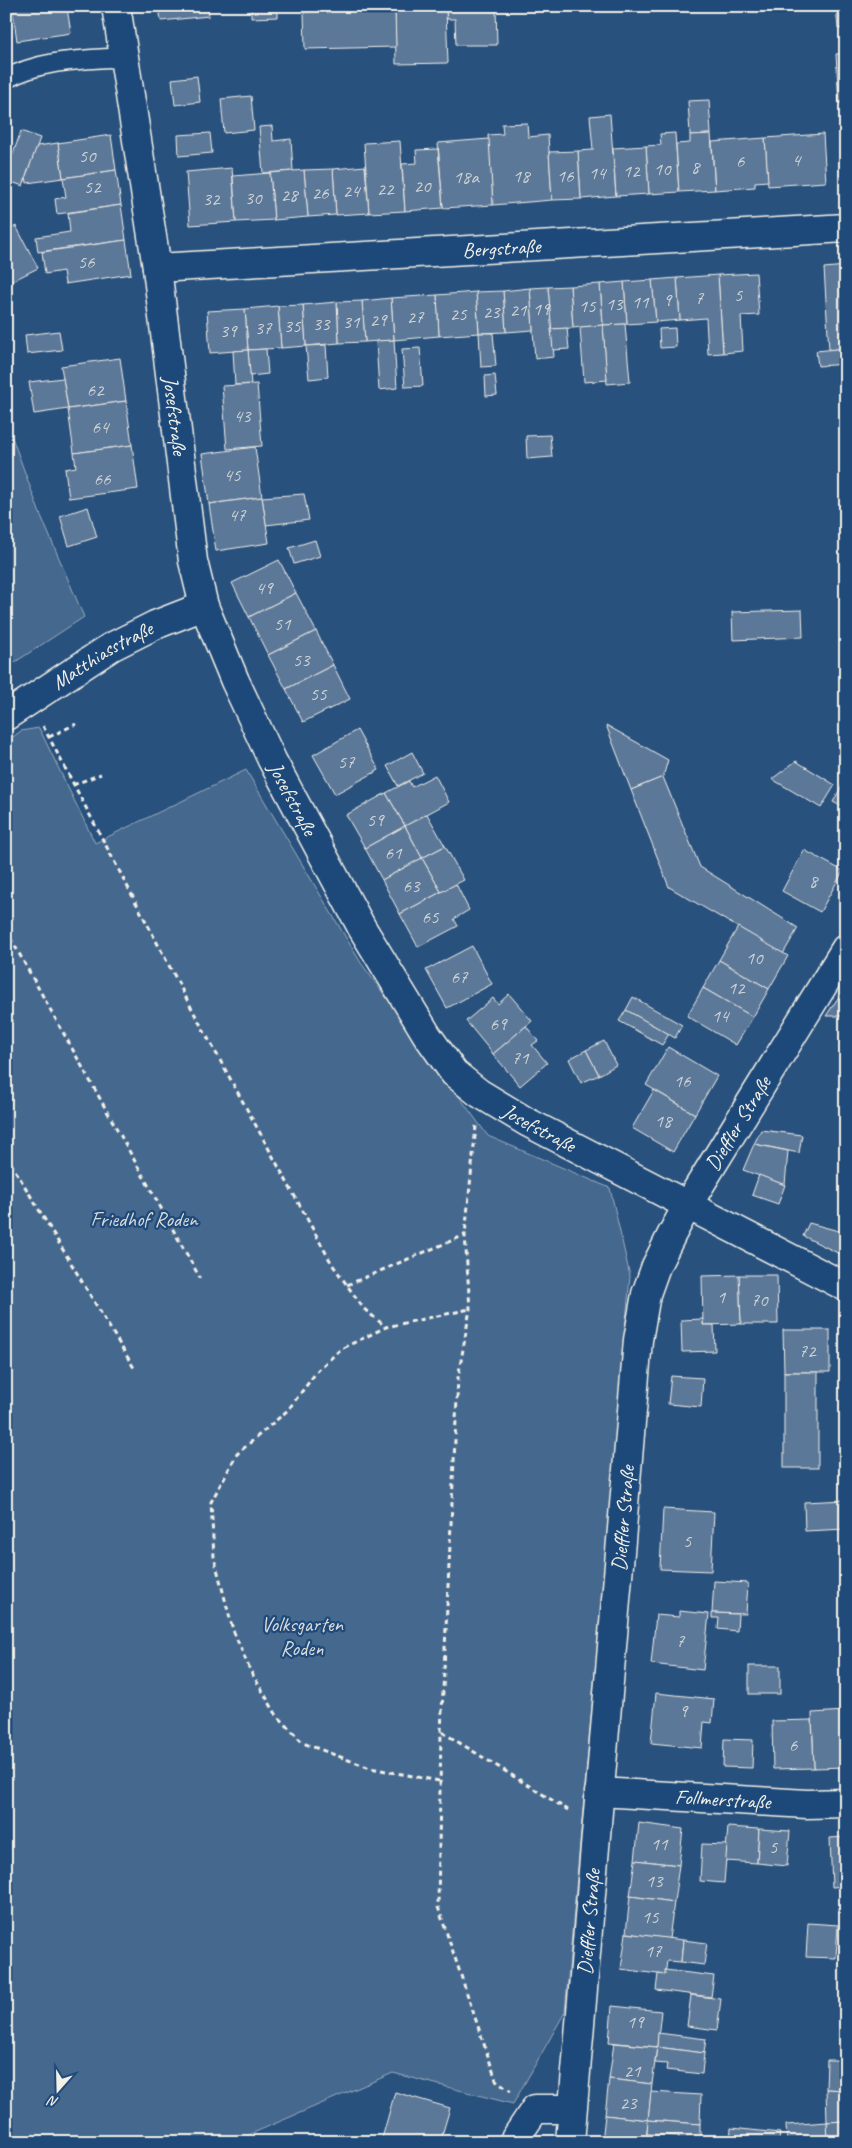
<svg xmlns="http://www.w3.org/2000/svg" width="852" height="2148" font-family="Caveat,sans-serif">
  <style>
    .green { fill: #45688e; stroke: #9cacbb }
    .building { fill: #5b7899; stroke: #f4f1e8 }
    .lines { fill: none; stroke-linecap: round; stroke-linejoin: round }
    .service-casing { stroke: #f4f1e8; stroke-width: 21 }
    .minor-casing { stroke: #f4f1e8; stroke-width: 31 }
    .path { stroke: #f4f1e8; stroke-width: 3; stroke-dasharray: 5 4; stroke-linecap: butt }
    .service { stroke: #1f4a7a; stroke-width: 18 }
    .minor { stroke: #1f4a7a; stroke-width: 28 }
    .labels { text-anchor: middle; dominant-baseline: central; stroke-width: 4.5; stroke-linejoin: round; paint-order: stroke }
    .number-label { font-size: 19px; fill: #ced3d4 }
    .street-label { font-size: 21px; fill: #f4f1e8; stroke: #1f4a7a }
    .park-label { font-size: 21px; fill: #dadcda; stroke: #1f4a7a }
  </style>
  <rect width="100%" height="100%" fill="#28517e"/>
  <filter id="ink" filterUnits="userSpaceOnUse"><feTurbulence type="fractalNoise" baseFrequency=".02" numOctaves="2"/><feDisplacementMap in="SourceGraphic" scale="10" xChannelSelector="R" yChannelSelector="G"/><feConvolveMatrix kernelMatrix="1 2 1 2 8 2 1 2 1" color-interpolation-filters="sRGB"/></filter>
  <g filter="url(#ink)">
    <g class="green">
      <polygon points="6,421 39,511 84,617 6,668"/>
      <polygon points="39,728 95,843 246,770 361,963 488,1136 610,1188 630,1276 565,2012 513,2104 393,2073 232,2142 6,2142 6,742 21,731"/>
    </g>
    <g class="building">
      <polygon points="12,6 67,8 71,33 17,41"/>
      <polygon points="159,6 208,6 209,16 161,21"/>
      <polygon points="251,6 278,6 278,17 251,18"/>
      <polygon points="766,6 784,6 784,11 767,12"/>
      <polygon points="836,6 846,6 846,28 838,29"/>
      <polygon points="496,7 497,45 456,45 455,19 447,19 446,8"/>
      <polygon points="446,8 448,63 396,64 395,10"/>
      <polygon points="395,10 396,47 305,49 304,12"/>
      <polygon points="846,53 846,103 839,103 836,54"/>
      <polygon points="197,76 200,102 175,105 172,79"/>
      <polygon points="251,96 254,130 224,133 221,99"/>
      <polygon points="709,100 711,134 690,135 688,101"/>
      <polygon points="610,114 616,196 581,199 578,151 593,150 590,116"/>
      <polygon points="527,123 528,137 548,135 552,200 493,205 488,135 503,134 502,124"/>
      <polygon points="272,126 273,141 291,139 293,171 263,173 259,127"/>
      <polygon points="21,131 40,138 23,186 6,180 6,174"/>
      <polygon points="210,133 212,153 179,156 178,135"/>
      <polygon points="675,133 679,192 649,194 646,146 661,145 660,134"/>
      <polygon points="711,134 715,190 679,192 676,144 690,143 690,135"/>
      <polygon points="823,134 826,182 768,186 765,138"/>
      <polygon points="111,135 116,170 63,178 58,143"/>
      <polygon points="765,138 768,181 755,182 755,187 715,190 712,142"/>
      <polygon points="489,139 493,205 443,208 438,143"/>
      <polygon points="400,141 405,211 369,213 364,143"/>
      <polygon points="58,143 63,178 27,183 26,176 37,146"/>
      <polygon points="646,146 649,194 616,196 613,148"/>
      <polygon points="438,149 443,208 405,211 402,164 417,163 416,150"/>
      <polygon points="578,151 581,199 552,200 549,152"/>
      <polygon points="365,166 369,213 336,215 333,169"/>
      <polygon points="232,168 236,222 190,225 186,172"/>
      <polygon points="333,169 336,215 308,217 304,170"/>
      <polygon points="116,170 121,205 57,214 55,199 66,197 63,178"/>
      <polygon points="304,170 308,217 274,220 270,173"/>
      <polygon points="270,173 274,220 236,222 233,176"/>
      <polygon points="121,205 126,240 38,252 36,237 70,232 68,213"/>
      <polygon points="16,226 38,268 6,284 6,232"/>
      <polygon points="126,240 131,274 65,284 63,271 45,274 42,252"/>
      <polygon points="846,266 846,348 829,350 824,268"/>
      <polygon points="756,273 759,315 741,316 743,351 723,353 718,275"/>
      <polygon points="718,275 723,353 708,354 706,318 680,320 677,278"/>
      <polygon points="677,278 680,320 656,322 652,280"/>
      <polygon points="652,280 656,322 627,324 624,282"/>
      <polygon points="624,282 627,324 603,325 600,284"/>
      <polygon points="600,284 603,325 573,328 570,286"/>
      <polygon points="570,286 573,328 551,329 548,287"/>
      <polygon points="548,287 554,357 535,359 530,288"/>
      <polygon points="530,288 533,330 506,332 503,291"/>
      <polygon points="503,291 506,332 479,333 476,292"/>
      <polygon points="476,292 479,333 439,336 437,295"/>
      <polygon points="437,295 439,336 394,340 391,298"/>
      <polygon points="391,298 394,340 365,342 362,301"/>
      <polygon points="362,301 365,342 339,343 337,302"/>
      <polygon points="337,302 339,343 306,346 303,305"/>
      <polygon points="303,305 306,346 281,348 278,306"/>
      <polygon points="278,306 281,348 248,350 245,309"/>
      <polygon points="245,309 248,350 210,353 207,311"/>
      <polygon points="625,324 630,382 607,384 603,325"/>
      <polygon points="603,325 607,380 584,382 580,327"/>
      <polygon points="567,328 569,349 553,350 551,329"/>
      <polygon points="675,328 676,347 660,348 659,329"/>
      <polygon points="59,331 62,350 27,354 25,335"/>
      <polygon points="479,333 493,333 496,366 481,367"/>
      <polygon points="394,340 397,388 379,390 376,341"/>
      <polygon points="326,345 328,377 309,379 306,346"/>
      <polygon points="420,348 423,386 405,387 402,349"/>
      <polygon points="846,348 846,364 818,366 816,351"/>
      <polygon points="266,349 268,374 250,376 248,350"/>
      <polygon points="248,350 251,384 235,385 233,351"/>
      <polygon points="120,358 126,401 68,409 61,366"/>
      <polygon points="495,375 497,395 486,396 485,376"/>
      <polygon points="63,378 68,409 34,414 29,382"/>
      <polygon points="257,384 262,446 227,449 222,386"/>
      <polygon points="126,401 132,445 74,453 68,409"/>
      <polygon points="550,435 552,457 527,459 526,436"/>
      <polygon points="132,445 138,489 69,498 65,469 76,467 74,453"/>
      <polygon points="255,447 262,497 209,504 202,454"/>
      <polygon points="304,494 309,520 266,525 262,497"/>
      <polygon points="262,497 269,543 216,551 209,504"/>
      <polygon points="88,507 97,537 69,546 60,516"/>
      <polygon points="315,540 320,556 294,564 289,548"/>
      <polygon points="279,560 296,593 249,617 232,583"/>
      <polygon points="296,593 316,631 268,655 249,617"/>
      <polygon points="802,610 803,637 733,640 732,612"/>
      <polygon points="316,631 333,665 286,689 268,655"/>
      <polygon points="333,665 350,699 303,722 286,689"/>
      <polygon points="606,725 668,760 663,777 631,790"/>
      <polygon points="357,730 379,770 335,794 313,755"/>
      <polygon points="412,752 423,773 398,786 387,766"/>
      <polygon points="796,761 835,785 821,808 772,779"/>
      <polygon points="435,775 449,802 405,826 386,793 409,781 412,787"/>
      <polygon points="663,777 700,867 798,928 783,954 669,887 631,790"/>
      <polygon points="846,779 846,809 833,802"/>
      <polygon points="386,793 405,826 365,848 346,815"/>
      <polygon points="427,814 445,846 422,858 405,826"/>
      <polygon points="405,826 422,858 382,880 365,848"/>
      <polygon points="445,846 464,880 441,892 422,858"/>
      <polygon points="804,850 843,871 820,912 782,891"/>
      <polygon points="422,858 441,892 400,914 382,880"/>
      <polygon points="456,884 469,910 454,919 458,926 418,947 400,914"/>
      <polygon points="738,927 788,956 769,989 719,960"/>
      <polygon points="472,946 492,984 447,1008 426,970"/>
      <polygon points="719,960 769,989 753,1017 703,988"/>
      <polygon points="846,986 846,1016 826,1016"/>
      <polygon points="703,988 753,1017 736,1045 687,1016"/>
      <polygon points="509,994 532,1021 493,1054 466,1021 493,998 498,1004"/>
      <polygon points="633,997 682,1025 675,1038 626,1010"/>
      <polygon points="626,1010 669,1034 662,1045 619,1021"/>
      <polygon points="526,1026 538,1041 532,1045 547,1063 520,1086 493,1054"/>
      <polygon points="604,1041 616,1065 599,1075 586,1050"/>
      <polygon points="668,1047 717,1076 695,1114 646,1085"/>
      <polygon points="586,1050 599,1075 581,1083 569,1059"/>
      <polygon points="654,1090 695,1114 673,1152 632,1128"/>
      <polygon points="761,1130 802,1135 799,1153 754,1144"/>
      <polygon points="754,1144 788,1151 785,1185 743,1170"/>
      <polygon points="759,1175 785,1185 778,1204 752,1195"/>
      <polygon points="809,1223 846,1233 846,1257 803,1236"/>
      <polygon points="739,1275 777,1275 778,1324 741,1324"/>
      <polygon points="739,1275 741,1324 703,1325 702,1276"/>
      <polygon points="703,1319 703,1325 714,1325 715,1351 682,1352 681,1320"/>
      <polygon points="783,1330 830,1330 830,1372 784,1372"/>
      <rect x="784" y="1372" width="34" height="96"/>
      <polygon points="671,1376 703,1378 701,1407 668,1404"/>
      <polygon points="846,1500 846,1529 805,1531 804,1502"/>
      <polygon points="663,1509 714,1512 711,1571 660,1569"/>
      <polygon points="714,1581 748,1583 746,1614 712,1613"/>
      <polygon points="679,1611 709,1614 703,1670 651,1664 656,1615 679,1617"/>
      <polygon points="712,1613 738,1614 737,1631 718,1629 719,1618 712,1618"/>
      <rect x="749" y="1666" width="31" height="28"/>
      <polygon points="656,1693 714,1699 712,1723 704,1722 702,1748 651,1743"/>
      <polygon points="846,1711 846,1767 814,1768 812,1713"/>
      <polygon points="812,1720 814,1768 773,1769 772,1721"/>
      <polygon points="724,1739 753,1740 752,1768 723,1767"/>
      <polygon points="639,1823 683,1829 679,1865 635,1860"/>
      <polygon points="728,1827 759,1829 757,1863 725,1861"/>
      <polygon points="759,1829 790,1831 787,1866 757,1863"/>
      <polygon points="846,1837 846,1886 832,1887 830,1838"/>
      <polygon points="702,1844 727,1845 724,1883 700,1881"/>
      <polygon points="635,1860 679,1865 674,1902 630,1896"/>
      <polygon points="630,1896 674,1902 669,1939 626,1933"/>
      <polygon points="808,1923 838,1925 836,1958 806,1957"/>
      <polygon points="626,1933 683,1940 681,1962 667,1961 665,1975 621,1969"/>
      <polygon points="683,1940 707,1943 704,1965 681,1962"/>
      <polygon points="665,1970 714,1976 711,1997 656,1990 658,1974 665,1975"/>
      <polygon points="691,1995 721,1999 717,2030 687,2026"/>
      <polygon points="612,2006 661,2011 657,2047 609,2042"/>
      <polygon points="658,2033 706,2039 704,2053 657,2047"/>
      <polygon points="614,2043 657,2047 652,2084 609,2079"/>
      <polygon points="657,2047 704,2053 702,2074 666,2070 667,2064 655,2063"/>
      <polygon points="827,2060 844,2060 844,2090 826,2089"/>
      <polygon points="609,2079 652,2084 648,2120 605,2115"/>
      <polygon points="826,2089 844,2090 845,2121 827,2122"/>
      <polygon points="395,2092 450,2108 440,2142 381,2142"/>
      <polygon points="651,2092 701,2095 700,2124 648,2120"/>
      <polygon points="605,2115 648,2120 646,2142 602,2142"/>
      <polygon points="648,2120 700,2124 700,2142 678,2142 679,2136 647,2134"/>
      <polygon points="845,2121 846,2142 828,2142 827,2122"/>
      <polygon points="827,2122 828,2142 787,2142 786,2125"/>
      <polygon points="731,2128 780,2133 779,2142 730,2142"/>
    </g>
    <g class="lines">
      <defs>
        <path id="service" d="M6,79C42,59 85,60 124,57"/>
        <g id="minor">
          <path id="s1" d="M116,6L157,268L193,561L204,606L235,681L272,760L362,928L427,1035L454,1073L479,1093L527,1122L846,1287"/>
          <path id="s2" d="M157,268L846,228"/>
          <path id="s3" d="M6,716L111,647L155,625L204,606"/>
          <path id="s4" d="M599,1792L807,1804L846,1803"/>
          <polyline points="513,2142 535,2109 572,2109"/>
          <path id="s5" d="M570,2142L638,1340L646,1294L656,1266L672,1234L687,1206L846,948"/>
        </g>
      </defs>
      <use href="#service" class="service-casing"/>
      <use href="#minor" class="minor-casing"/>
      <g class="path">
        <polyline points="43,726 193,1011 332,1264 364,1309 386,1327"/>
        <polyline points="49,737 76,724"/>
        <polyline points="73,785 101,774"/>
        <polyline points="6,930 200,1278"/>
        <polyline points="476,1126 465,1235 470,1309 458,1378 441,1732 438,1907 496,2080 511,2091"/>
        <polyline points="6,1155 134,1368"/>
        <polyline points="347,1285 465,1235"/>
        <polyline points="442,1732 568,1810"/>
        <polyline points="439,1781 370,1768 303,1743 276,1714 250,1670 233,1630 214,1557 211,1502 237,1454 288,1410 318,1370 341,1349 386,1327 470,1309"/>
      </g>
      <use href="#service" class="service"/>
      <use href="#minor" class="minor"/>
    </g>
  </g>
  <g class="labels">
    <g class="number-label">
      <text x="87" y="156">50</text>
      <text x="796" y="160">4</text>
      <text x="740" y="161">6</text>
      <text x="695" y="167">8</text>
      <text x="662" y="169">10</text>
      <text x="631" y="171">12</text>
      <text x="597" y="173">14</text>
      <text x="521" y="176">18</text>
      <text x="565" y="176">16</text>
      <text x="466" y="177">18a</text>
      <text x="422" y="186">20</text>
      <text x="92" y="187">52</text>
      <text x="385" y="189">22</text>
      <text x="351" y="191">24</text>
      <text x="320" y="193">26</text>
      <text x="289" y="195">28</text>
      <text x="253" y="198">30</text>
      <text x="211" y="199">32</text>
      <text x="86" y="262">56</text>
      <text x="738" y="295">5</text>
      <text x="699" y="298">7</text>
      <text x="667" y="300">9</text>
      <text x="640" y="302">11</text>
      <text x="614" y="304">13</text>
      <text x="587" y="306">15</text>
      <text x="541" y="309">19</text>
      <text x="518" y="310">21</text>
      <text x="491" y="312">23</text>
      <text x="458" y="314">25</text>
      <text x="415" y="317">27</text>
      <text x="378" y="320">29</text>
      <text x="351" y="322">31</text>
      <text x="321" y="324">33</text>
      <text x="292" y="326">35</text>
      <text x="263" y="328">37</text>
      <text x="228" y="331">39</text>
      <text x="95" y="390">62</text>
      <text x="242" y="416">43</text>
      <text x="100" y="427">64</text>
      <text x="232" y="475">45</text>
      <text x="102" y="479">66</text>
      <text x="237" y="515">47</text>
      <text x="264" y="588">49</text>
      <text x="282" y="624">51</text>
      <text x="301" y="660">53</text>
      <text x="318" y="694">55</text>
      <text x="346" y="762">57</text>
      <text x="375" y="820">59</text>
      <text x="393" y="853">61</text>
      <text x="813" y="881">8</text>
      <text x="411" y="886">63</text>
      <text x="430" y="917">65</text>
      <text x="754" y="958">10</text>
      <text x="459" y="977">67</text>
      <text x="736" y="988">12</text>
      <text x="720" y="1016">14</text>
      <text x="498" y="1024">69</text>
      <text x="520" y="1058">71</text>
      <text x="682" y="1081">16</text>
      <text x="663" y="1121">18</text>
      <text x="721" y="1297">1</text>
      <text x="759" y="1300">70</text>
      <text x="807" y="1351">72</text>
      <text x="687" y="1541">5</text>
      <text x="680" y="1641">7</text>
      <text x="683" y="1711">9</text>
      <text x="793" y="1745">6</text>
      <text x="659" y="1844">11</text>
      <text x="773" y="1847">5</text>
      <text x="654" y="1881">13</text>
      <text x="650" y="1917">15</text>
      <text x="653" y="1951">17</text>
      <text x="635" y="2022">19</text>
      <text x="632" y="2071">21</text>
      <text x="628" y="2103">23</text>
    </g>
    <g class="street-label">
      <text stroke="none"><textPath href="#s2" startOffset="345">Bergstraße</textPath></text>
      <text stroke="none"><textPath href="#s1" startOffset="414">Josefstraße</textPath></text>
      <text stroke="none"><textPath href="#s3" startOffset="114">Matthiasstraße</textPath></text>
      <text stroke="none"><textPath href="#s1" startOffset="819">Josefstraße</textPath></text>
      <text stroke="none"><textPath href="#s5" startOffset="1046">Dieffler Straße</textPath></text>
      <text stroke="none"><textPath href="#s1" startOffset="1239">Josefstraße</textPath></text>
      <text stroke="none"><textPath href="#s5" startOffset="626">Dieffler Straße</textPath></text>
      <text stroke="none"><textPath href="#s4" startOffset="124">Follmerstraße</textPath></text>
      <text stroke="none"><textPath href="#s5" startOffset="221">Dieffler Straße</textPath></text>
    </g>
    <g class="park-label">
      <text x="144" y="1219">Friedhof Roden</text>
      <text x="302" y="1624">Volksgarten<tspan x="302" dy="24">Roden</tspan></text>
    </g>
  </g>
  <rect width="852" height="2148" fill="none" stroke="#1f4a7a" stroke-width="25"/>
  <rect x="12" y="12" width="827" height="2123" fill="none" stroke="#f4f1e8" stroke-width="2" filter="url(#ink)"/>
  <g transform="translate(58 2090) rotate(200)" stroke="#1f4a7a" stroke-width="4" paint-order="stroke">
  <path d="M0-4L9 19L0 12L-9 19Z" fill="#f4f1e8"/>
  <text y="-8" font-size="14" font-weight="bold" text-anchor="middle" fill="#f4f1e8">N</text>
  </g>
</svg>
